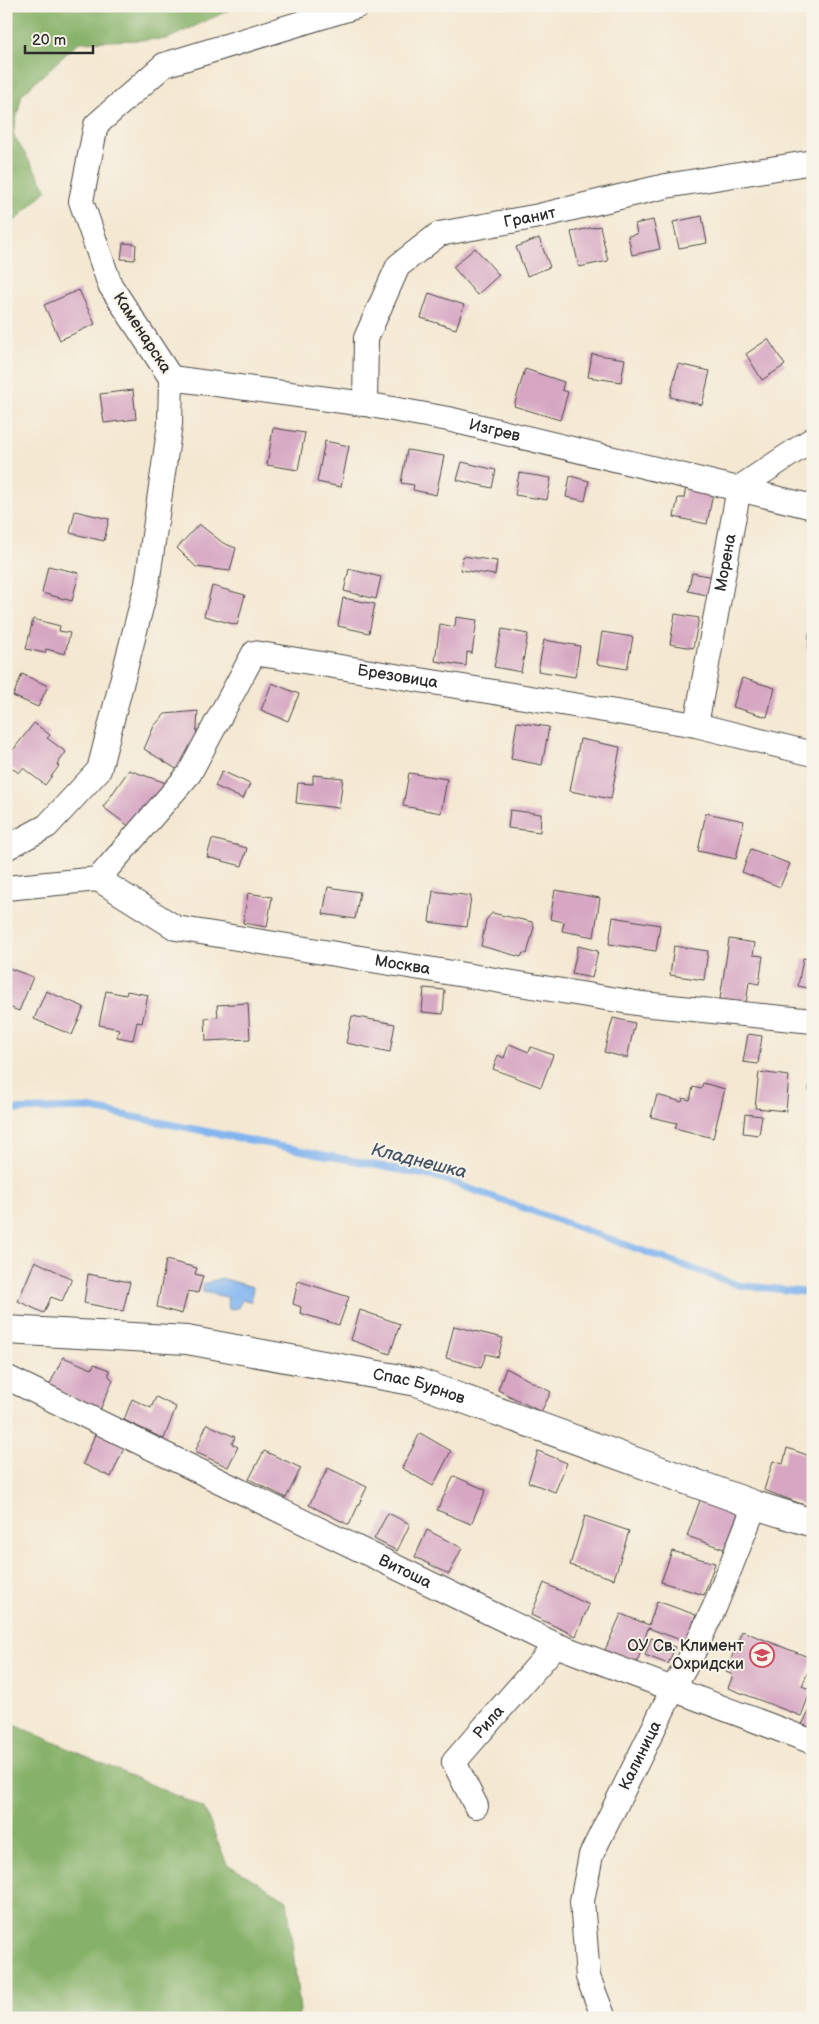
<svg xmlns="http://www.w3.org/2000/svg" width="819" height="2024" font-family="'Balsamiq Sans',sans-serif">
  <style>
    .forest { fill: #85b168; stroke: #586e4a }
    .water { fill: #82b5ef; stroke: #56708d }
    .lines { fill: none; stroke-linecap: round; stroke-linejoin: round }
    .stream { stroke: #82b5ef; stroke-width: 7 }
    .building { fill: #d6a6c2 }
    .street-casing { stroke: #494744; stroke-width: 26 }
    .secondary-casing { stroke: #494744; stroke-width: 30 }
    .street { stroke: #fff; stroke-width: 24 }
    .secondary { stroke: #fff; stroke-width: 28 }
    .labels { text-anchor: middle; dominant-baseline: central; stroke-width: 4; stroke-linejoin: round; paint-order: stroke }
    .street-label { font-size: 16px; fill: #2b2b2b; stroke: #f7f3e8 }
    .poi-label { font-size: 16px; fill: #2b2b2b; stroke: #f7f3e8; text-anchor: end }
    .water-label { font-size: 18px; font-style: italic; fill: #455466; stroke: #f7f3e8 }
  </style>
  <rect width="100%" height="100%" fill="#f7f3e8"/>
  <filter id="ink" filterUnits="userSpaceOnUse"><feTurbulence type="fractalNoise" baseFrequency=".02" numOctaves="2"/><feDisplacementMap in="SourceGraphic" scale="10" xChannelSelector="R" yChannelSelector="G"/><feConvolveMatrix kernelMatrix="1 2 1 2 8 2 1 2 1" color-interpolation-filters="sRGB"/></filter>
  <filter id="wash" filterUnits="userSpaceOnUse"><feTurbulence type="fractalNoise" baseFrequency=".0096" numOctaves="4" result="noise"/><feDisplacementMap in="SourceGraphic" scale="20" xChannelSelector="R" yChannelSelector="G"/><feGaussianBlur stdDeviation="1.12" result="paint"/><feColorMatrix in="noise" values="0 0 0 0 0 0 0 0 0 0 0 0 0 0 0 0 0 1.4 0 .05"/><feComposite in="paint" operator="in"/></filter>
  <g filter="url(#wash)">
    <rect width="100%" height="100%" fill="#f4e8d2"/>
    <g class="forest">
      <polygon points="6,6 238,6 167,39 79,42 22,94 13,134 47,190 6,229"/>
      <polygon points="6,1721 204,1808 227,1864 287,1900 300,2011 297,2018 6,2018"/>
    </g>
    <polygon class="water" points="221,1278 253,1287 251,1301 242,1300 238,1308 229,1309 227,1297 203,1292 203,1284"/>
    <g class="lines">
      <polyline class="stream" points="6,1110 88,1108 440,1178 738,1285 813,1293"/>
    </g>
    <g id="blocks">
      <g class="building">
        <polygon points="702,216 707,243 679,248 673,222"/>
        <polygon points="653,220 660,249 632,255 628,236 637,234 635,224"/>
        <polygon points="600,226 608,261 579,267 571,232"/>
        <polygon points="539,238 550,267 527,276 516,247"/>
        <polygon points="123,243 136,244 135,260 121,259"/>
        <polygon points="475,248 499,275 477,295 453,267"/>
        <polygon points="79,290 95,324 60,340 44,305"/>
        <polygon points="429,293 464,305 456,329 421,318"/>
        <polygon points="768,339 785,365 762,380 746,354"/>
        <polygon points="592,354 625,359 621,382 588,377"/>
        <polygon points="678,364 710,371 702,405 670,397"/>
        <polygon points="525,369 564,382 562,390 568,392 560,420 514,406"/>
        <polygon points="133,390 136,419 104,423 100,394"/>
        <polygon points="273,428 305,433 298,470 267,465"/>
        <polygon points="325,441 349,446 341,487 317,482"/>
        <polygon points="407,450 444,456 436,495 413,490 414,485 401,483"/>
        <polygon points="462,462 496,470 492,488 457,480"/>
        <polygon points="519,473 551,478 547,500 515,495"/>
        <polygon points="570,476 589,481 585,501 566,497"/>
        <polygon points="686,487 713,493 707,524 674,517 678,498 684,498"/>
        <polygon points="75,511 109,519 104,541 70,533"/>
        <polygon points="199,524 223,543 236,548 230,571 196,567 177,548"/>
        <polygon points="463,556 497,561 495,575 461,570"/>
        <polygon points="48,566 79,573 72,601 42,593"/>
        <polygon points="349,569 381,577 376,599 344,591"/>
        <polygon points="692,573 720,578 716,597 688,591"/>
        <polygon points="212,586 245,595 237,625 204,616"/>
        <polygon points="343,598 375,604 369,633 338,626"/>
        <polygon points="675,614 699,618 693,648 670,644"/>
        <polygon points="456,617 477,620 472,653 467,652 466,666 435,661 440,624 455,627"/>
        <polygon points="33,619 60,626 59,631 70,633 65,654 46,649 45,653 26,649"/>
        <polygon points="502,629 528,634 521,672 494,667"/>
        <polygon points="602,632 633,637 627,669 597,664"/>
        <polygon points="809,633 813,634 813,651 808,651"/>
        <polygon points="544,640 580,646 575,677 538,671"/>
        <polygon points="22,674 48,686 38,707 13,696"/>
        <polygon points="742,678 775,688 767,717 733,707"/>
        <polygon points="272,683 299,694 288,721 261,710"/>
        <polygon points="198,711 195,758 178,770 144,749 154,726 165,714"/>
        <polygon points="517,722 549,727 542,765 511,759"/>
        <polygon points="34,723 50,735 47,738 66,752 57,765 59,766 45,785 23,768 19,773 6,764 6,759"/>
        <polygon points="580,739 620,747 611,799 570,791"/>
        <polygon points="129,770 169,784 134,830 103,807"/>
        <polygon points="222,771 250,784 243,799 215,786"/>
        <polygon points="409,773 447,779 441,813 403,806"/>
        <polygon points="313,775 343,778 339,808 296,803 298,783 313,784"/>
        <polygon points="510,810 541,814 540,832 508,828"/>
        <polygon points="706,813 744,821 736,859 698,851"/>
        <polygon points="212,839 247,848 242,866 207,857"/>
        <polygon points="751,849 790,864 780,887 742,872"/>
        <polygon points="328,887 360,892 355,919 323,914"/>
        <polygon points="555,890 600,898 594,937 562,931 564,922 550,919"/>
        <polygon points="433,891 471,896 467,927 429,922"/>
        <polygon points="248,893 272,897 267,927 243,923"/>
        <polygon points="492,913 532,922 534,927 527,954 523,953 521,957 481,946 486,920"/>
        <polygon points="613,917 660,925 656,951 609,944"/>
        <polygon points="729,939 755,943 753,955 763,956 759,984 749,982 746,1003 720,999"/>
        <polygon points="578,946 598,951 592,978 572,974"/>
        <polygon points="674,946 708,951 704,980 670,975"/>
        <polygon points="803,958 813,960 813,989 798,986"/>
        <polygon points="6,967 33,977 19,1011 6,1006"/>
        <polygon points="424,988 445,990 443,1014 422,1012"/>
        <polygon points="46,991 84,1007 72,1035 34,1019"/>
        <polygon points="106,991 126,995 127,991 148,995 142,1023 137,1022 133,1040 117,1037 119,1029 99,1025"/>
        <polygon points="248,1003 250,1039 206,1041 205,1018 218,1017 217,1005"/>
        <polygon points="352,1016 395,1024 390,1052 346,1043"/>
        <polygon points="613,1018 635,1023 627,1058 604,1052"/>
        <polygon points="748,1034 762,1036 758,1064 743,1062"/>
        <polygon points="509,1044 529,1052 531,1047 553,1055 541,1087 493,1069 498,1055 504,1058"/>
        <polygon points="811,1053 813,1053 813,1091 809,1091"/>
        <polygon points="759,1072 789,1076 786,1111 755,1108"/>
        <polygon points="703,1083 725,1089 713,1138 675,1128 677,1123 651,1117 657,1095 682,1102 683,1098 690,1100 693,1087 701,1089"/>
        <polygon points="745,1114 762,1116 759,1135 743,1133"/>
        <polygon points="166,1260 197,1268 195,1274 203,1276 198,1293 188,1291 182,1314 157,1307"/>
        <polygon points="35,1261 72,1279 62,1301 51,1297 44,1313 18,1301"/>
        <polygon points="88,1274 130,1282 123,1311 84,1303"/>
        <polygon points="298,1281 349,1297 339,1325 300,1313 301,1307 293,1304"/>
        <polygon points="360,1310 400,1324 390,1354 351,1340"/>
        <polygon points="454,1326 503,1338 498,1357 486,1354 481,1368 446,1358"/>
        <polygon points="63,1357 92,1369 94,1364 109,1370 109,1376 113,1380 100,1410 49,1386"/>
        <polygon points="506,1368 551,1392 541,1412 498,1390"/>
        <polygon points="156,1397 176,1407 164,1439 124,1420 132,1399 151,1408"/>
        <polygon points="207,1424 235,1437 232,1444 238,1447 228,1467 195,1452"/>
        <polygon points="96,1432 125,1446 111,1477 83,1464"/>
        <polygon points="420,1433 451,1451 433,1486 402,1468"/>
        <polygon points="787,1448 813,1457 810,1480 813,1481 812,1508 764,1490 773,1461 783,1464"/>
        <polygon points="264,1451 301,1468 286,1498 249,1479"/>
        <polygon points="538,1451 567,1463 555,1492 528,1482"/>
        <polygon points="328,1468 367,1487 349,1525 309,1505"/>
        <polygon points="454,1476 486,1490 471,1524 437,1510"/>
        <polygon points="702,1495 740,1509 724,1549 687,1536"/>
        <polygon points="388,1513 410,1524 397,1551 374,1539"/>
        <polygon points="585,1516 629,1531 614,1579 570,1565"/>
        <polygon points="427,1530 462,1548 449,1574 415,1557"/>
        <polygon points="672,1551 715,1563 704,1595 661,1582"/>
        <polygon points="544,1583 589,1605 576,1636 531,1615"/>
        <polygon points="657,1601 696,1615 686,1642 648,1628 637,1663 605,1650 621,1614 649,1625"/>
        <polygon points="742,1631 813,1659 802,1686 811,1690 801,1716 728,1688 733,1675 726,1672"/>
        <polygon points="651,1638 675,1647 668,1664 645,1655"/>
        <polygon points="813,1705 813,1732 801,1726"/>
      </g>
    </g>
  </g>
  <g filter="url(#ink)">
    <use href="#blocks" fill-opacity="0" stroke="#494744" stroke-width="1"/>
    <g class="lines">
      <defs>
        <g id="street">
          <path id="s1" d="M171,378L365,404L448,419L813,507"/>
          <path id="s2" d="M365,404L366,338L398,266L439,234L539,216L666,186L813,162"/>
          <path id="s3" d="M696,725L739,488L813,439"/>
          <polyline points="6,848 47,826 99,770 147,584 170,424 171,378 110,285 81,201 96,125 164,65 357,6"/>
          <path id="s4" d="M98,879L189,774L254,653L696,725L813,754"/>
          <path id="s5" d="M6,888L98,879L176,928L642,1004L813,1021"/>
          <path id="s6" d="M6,1377L556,1645L813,1742"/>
          <path id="s7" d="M476,1806L454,1762L556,1645"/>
          <path id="s8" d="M604,2018L588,1977L582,1901L591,1855L673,1689L693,1653L715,1606L755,1505"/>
        </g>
        <g id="secondary">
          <path id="s9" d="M6,1330L187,1340L417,1382L755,1505L813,1523"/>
        </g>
      </defs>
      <use href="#street" class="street-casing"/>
      <use href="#secondary" class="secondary-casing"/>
      <use href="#street" class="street"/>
      <use href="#secondary" class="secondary"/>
    </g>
  </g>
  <defs>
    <symbol id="school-ring" viewBox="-11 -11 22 22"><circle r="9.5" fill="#f7f3e8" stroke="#d1495b" stroke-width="1.5"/><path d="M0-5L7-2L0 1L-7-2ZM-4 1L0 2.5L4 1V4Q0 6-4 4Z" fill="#d1495b"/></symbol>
  </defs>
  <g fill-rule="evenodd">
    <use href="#school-ring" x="748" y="1641" width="28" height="28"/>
  </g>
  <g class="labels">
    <g class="street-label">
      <text stroke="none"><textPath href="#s2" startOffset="289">Гранит</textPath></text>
      <text transform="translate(142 333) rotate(57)">Каменарска</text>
      <text stroke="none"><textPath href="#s1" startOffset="328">Изгрев</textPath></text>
      <text stroke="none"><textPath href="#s3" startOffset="165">Морена</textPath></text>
      <text stroke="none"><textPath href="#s4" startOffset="422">Брезовица</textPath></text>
      <text stroke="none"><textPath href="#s5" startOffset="414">Москва</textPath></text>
      <text stroke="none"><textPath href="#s9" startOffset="418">Спас Бурнов</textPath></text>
      <text stroke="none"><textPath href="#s6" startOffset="444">Витоша</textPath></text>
      <text stroke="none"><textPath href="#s7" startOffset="102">Рила</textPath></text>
      <text stroke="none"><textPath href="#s8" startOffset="278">Калиница</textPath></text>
    </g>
    <g class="poi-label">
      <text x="744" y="1646">ОУ Св. Климент<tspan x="744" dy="18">Охридски</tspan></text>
    </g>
    <g class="water-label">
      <text transform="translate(419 1161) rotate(14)">Кладнешка</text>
    </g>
  </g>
  <rect width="819" height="2024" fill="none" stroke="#f7f3e8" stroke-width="25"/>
  <path d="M25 45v8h68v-8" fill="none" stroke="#2b2b2b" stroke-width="2.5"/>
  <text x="32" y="45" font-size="15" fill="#2b2b2b" stroke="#f7f3e8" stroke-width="4" paint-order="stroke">20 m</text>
</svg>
